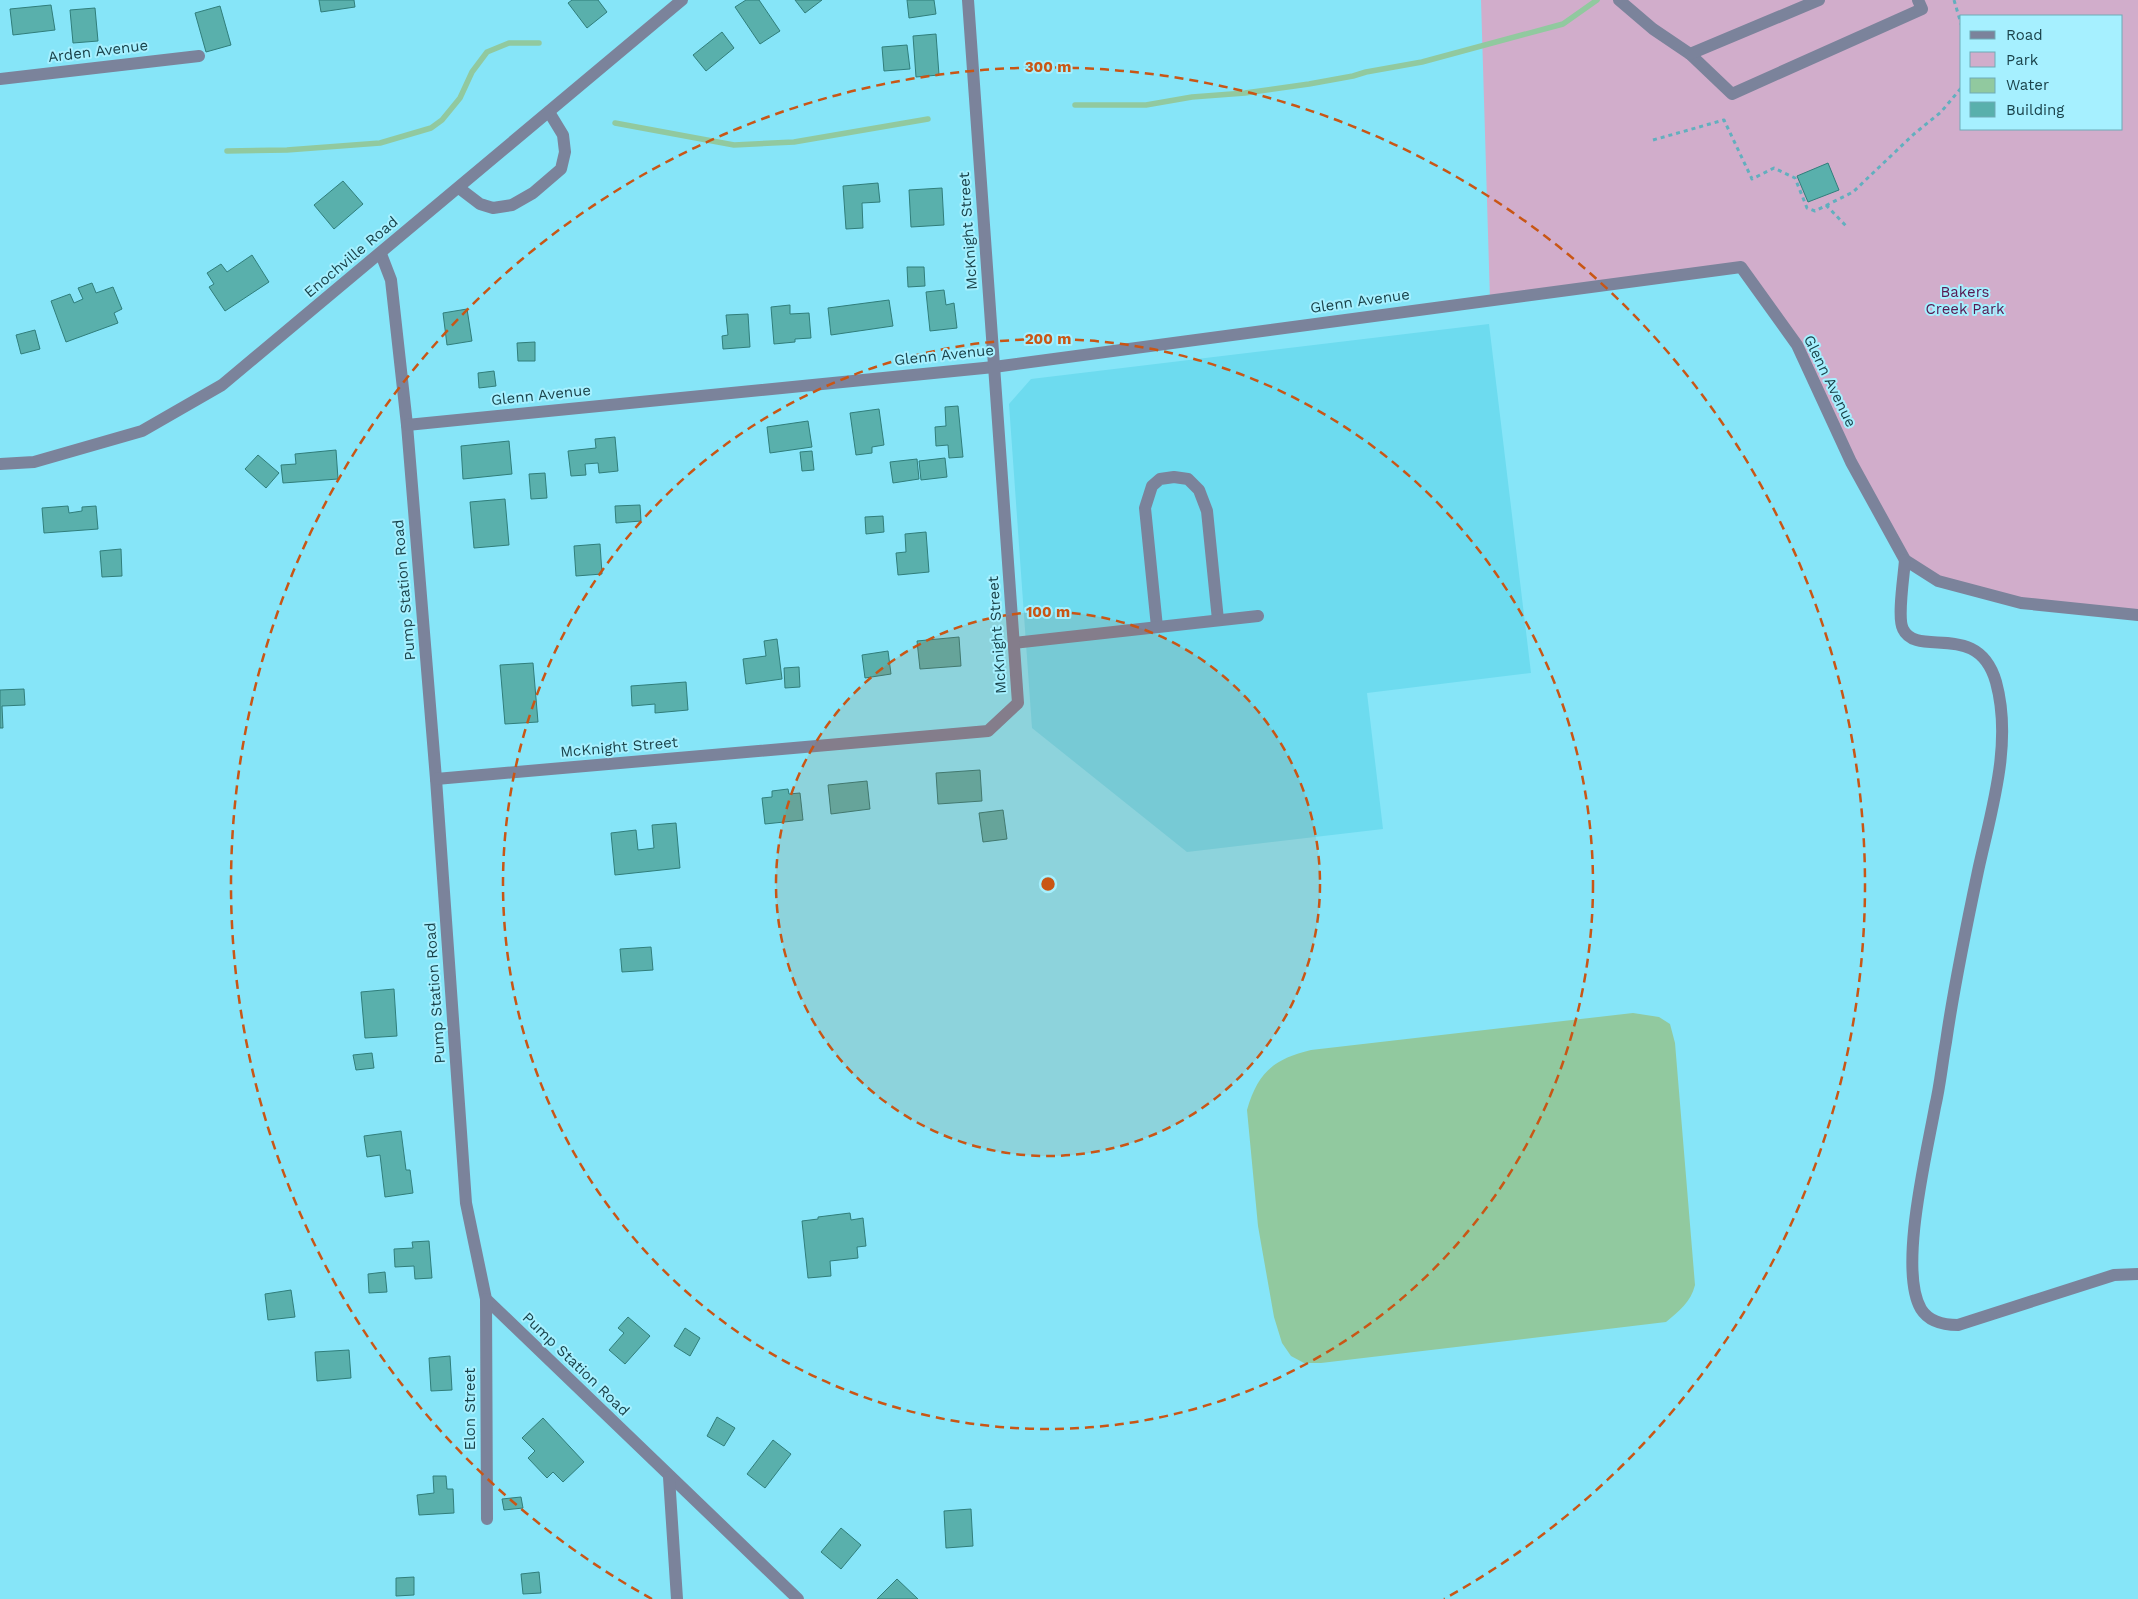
<svg xmlns="http://www.w3.org/2000/svg" width="2138" height="1599" font-family="'Work Sans',sans-serif">
  <style>
    .built { fill: #6ddbef }
    .green { fill: #d1adcb; fill-rule: evenodd }
    .water { fill: #91c99f }
    .lines { fill: none; stroke-linecap: round; stroke-linejoin: round }
    .stream { stroke: #91c99f; stroke-width: 5.5 }
    .building { fill: #59b0ac; stroke: #307e7b }
    .path { stroke: #62afbe; stroke-width: 3; stroke-dasharray: 4 4; stroke-linecap: butt }
    .minor { stroke: #7b839b; stroke-width: 12 }
    .ring { fill: none; stroke: #c95615; stroke-width: 2.5; stroke-dasharray: 9 6 }
    .labels { text-anchor: middle; dominant-baseline: central; stroke-width: 4; stroke-linejoin: round; paint-order: stroke }
    .street-label { font-size: 15px; fill: #1a434b; stroke: #a6f0ff }
    .park-label { font-size: 15px; fill: #571a51; stroke: #a6f0ff }
    .centre { fill: #c95615; stroke: #a6f0ff; stroke-width: 2.5 }
    .ring-label { font-size: 15px; text-anchor: middle; font-weight: bold; fill: #c95615; stroke: #a6f0ff; stroke-width: 4; stroke-linejoin: round; paint-order: stroke }
  </style>
  <rect width="100%" height="100%" fill="#86e5f8"/>
  <polygon class="built" points="1489,324 1531,673 1367,693 1383,829 1187,852 1032,728 1009,404 1031,379"/>
  <path class="green" d="M1481,0H2138V616L2021,603L1938,581L1905,560L1797,345L1741,267L1490,300ZM1962,16H2122V129H1962Z"/>
  <path class="water" d="M1633,1013L1659,1017L1670,1024L1675,1043L1695,1285C1691,1302 1679,1311 1666,1322L1321,1363H1304L1291,1356L1282,1343L1274,1317L1258,1226L1247,1110C1258,1072 1274,1059 1311,1050Z"/>
  <g class="lines">
    <g class="stream">
      <polyline points="1075,105 1146,105 1192,97 1245,93 1309,84 1353,76 1366,72 1422,62 1563,24 1597,0"/>
      <polyline points="615,123 734,145 794,142 928,119"/>
      <polyline points="227,151 287,150 380,143 431,128 442,120 460,98 472,72 487,52 509,43 539,43"/>
    </g>
  </g>
  <g class="building">
    <polygon points="319,0 354,0 355,7 321,12"/>
    <polygon points="572,0 598,0 607,12 587,28 568,3"/>
    <polygon points="746,0 759,0 780,31 760,44 735,7"/>
    <polygon points="795,0 822,0 805,13"/>
    <polygon points="907,0 934,0 936,14 909,18"/>
    <polygon points="51,5 55,30 13,35 10,9"/>
    <polygon points="220,6 231,45 206,52 195,13"/>
    <polygon points="95,8 98,41 73,43 70,10"/>
    <polygon points="722,32 734,48 706,71 693,55"/>
    <polygon points="936,34 939,75 916,77 913,36"/>
    <polygon points="907,45 910,69 884,71 882,47"/>
    <polygon points="1828,163 1839,190 1808,202 1797,176"/>
    <polygon points="343,181 363,204 334,229 314,205"/>
    <polygon points="878,183 880,202 862,203 863,228 846,229 843,186"/>
    <polygon points="942,188 944,225 911,227 909,190"/>
    <polygon points="252,255 269,282 225,311 209,287 214,284 207,273 221,264 227,272"/>
    <polygon points="907,267 924,267 925,286 908,287"/>
    <polygon points="92,283 96,293 113,287 122,309 114,313 118,323 66,342 51,301 70,294 74,303 83,299 78,288"/>
    <polygon points="944,290 946,305 954,303 957,328 930,331 926,292"/>
    <polygon points="889,300 893,326 831,335 828,308"/>
    <polygon points="790,305 790,314 809,313 811,338 795,339 795,342 774,344 771,307"/>
    <polygon points="467,309 472,341 447,345 443,313"/>
    <polygon points="748,314 750,347 723,349 722,336 728,335 726,315"/>
    <polygon points="35,330 40,349 21,354 16,335"/>
    <polygon points="535,342 535,361 518,361 517,343"/>
    <polygon points="494,371 496,386 479,388 478,373"/>
    <polygon points="958,406 963,457 949,458 948,445 936,446 935,427 946,426 945,407"/>
    <polygon points="879,409 884,445 872,447 872,453 856,455 850,413"/>
    <polygon points="808,421 812,447 770,453 767,427"/>
    <polygon points="615,437 618,471 599,473 598,463 585,464 586,475 571,476 568,451 596,448 595,439"/>
    <polygon points="509,441 512,474 463,479 461,446"/>
    <polygon points="336,450 338,479 283,483 281,465 296,464 295,454"/>
    <polygon points="812,451 814,470 802,471 800,452"/>
    <polygon points="258,455 279,473 266,488 245,469"/>
    <polygon points="945,458 947,477 921,480 919,461"/>
    <polygon points="917,459 919,479 893,483 890,462"/>
    <polygon points="545,473 547,498 531,499 529,474"/>
    <polygon points="505,499 509,545 474,548 470,502"/>
    <polygon points="640,505 641,521 616,523 615,506"/>
    <polygon points="68,506 69,513 82,511 82,507 96,506 98,529 44,533 42,508"/>
    <polygon points="883,516 884,532 866,534 865,517"/>
    <polygon points="926,532 929,572 898,575 896,553 906,552 905,534"/>
    <polygon points="600,544 602,574 576,576 574,546"/>
    <polygon points="121,549 122,576 102,577 100,551"/>
    <polygon points="959,637 961,666 920,669 917,641"/>
    <polygon points="777,639 782,679 746,684 743,659 766,656 764,641"/>
    <polygon points="888,651 891,674 865,678 862,655"/>
    <polygon points="533,663 538,722 505,724 500,665"/>
    <polygon points="799,667 800,687 785,688 784,668"/>
    <polygon points="686,682 688,710 655,713 655,704 632,706 631,686"/>
    <polygon points="24,689 25,705 2,706 3,728 0,728 0,690"/>
    <polygon points="980,770 982,801 938,804 936,773"/>
    <polygon points="867,781 870,809 831,814 828,785"/>
    <polygon points="788,789 789,794 800,793 803,820 765,824 762,798 772,797 772,791"/>
    <polygon points="1003,810 1007,839 983,842 979,813"/>
    <polygon points="676,823 680,868 615,875 611,833 636,830 638,850 654,848 652,825"/>
    <polygon points="651,947 653,970 622,972 620,949"/>
    <polygon points="394,989 397,1036 365,1038 361,992"/>
    <polygon points="372,1053 374,1068 356,1070 353,1055"/>
    <polygon points="401,1131 406,1170 410,1170 413,1193 385,1197 380,1155 367,1157 364,1136"/>
    <polygon points="850,1213 851,1220 863,1218 866,1246 857,1247 858,1258 830,1261 831,1276 808,1278 802,1221 818,1219 818,1217"/>
    <polygon points="429,1241 432,1278 415,1279 414,1266 395,1267 394,1249 413,1248 412,1242"/>
    <polygon points="385,1272 387,1292 369,1293 368,1274"/>
    <polygon points="291,1290 295,1317 268,1320 265,1294"/>
    <polygon points="628,1317 650,1336 625,1364 609,1350 624,1333 618,1328"/>
    <polygon points="685,1328 700,1338 690,1356 674,1346"/>
    <polygon points="349,1350 351,1378 317,1381 315,1352"/>
    <polygon points="450,1356 452,1390 431,1391 429,1358"/>
    <polygon points="717,1417 735,1428 724,1446 707,1436"/>
    <polygon points="543,1418 584,1462 563,1482 553,1472 547,1478 528,1458 535,1451 522,1438"/>
    <polygon points="773,1440 791,1454 765,1488 747,1474"/>
    <polygon points="433,1476 446,1476 447,1489 453,1489 454,1513 419,1515 417,1495 434,1493"/>
    <polygon points="521,1497 523,1508 504,1510 502,1499"/>
    <polygon points="971,1509 973,1546 946,1548 944,1511"/>
    <polygon points="841,1528 861,1545 841,1569 821,1552"/>
    <polygon points="539,1572 541,1593 523,1594 521,1574"/>
    <polygon points="414,1577 414,1595 396,1596 396,1578"/>
    <polygon points="897,1579 918,1599 877,1599"/>
  </g>
  <g class="lines">
    <g class="path">
      <polyline points="1954,0 1962,27"/>
      <polyline points="1653,140 1724,120 1752,179 1774,168 1795,178 1807,208 1815,211 1853,192 1914,134 1941,112 1962,87"/>
      <polyline points="1826,205 1848,228"/>
    </g>
    <g class="minor">
      <polyline points="1619,0 1653,29 1690,54 1732,94 1922,9 1918,0"/>
      <polyline points="1690,54 1819,0"/>
      <polyline points="0,79 199,56"/>
      <polyline points="459,188 480,204 493,208 512,205 533,193 561,169 565,152 563,135 549,112"/>
      <polyline points="381,254 391,280 407,425 436,779 466,1203 486,1299 798,1599"/>
      <polyline points="407,425 994,367 1741,267 1797,345 1851,462 1905,560 1938,581 2021,603 2138,615"/>
      <polyline points="0,464 34,462 142,431 222,385 682,0"/>
      <path d="M1905,560C1904,575 1897,618 1903,629C1917,659 1978,619 1996,682C2013,744 1991,811 1978,871C1966,928 1954,985 1946,1042C1942,1064 1940,1086 1935,1107C1927,1152 1898,1270 1921,1309C1929,1322 1944,1325 1958,1325L2114,1275L2138,1274"/>
      <polyline points="1157,627 1145,508 1152,486 1160,479 1174,477 1188,479 1199,490 1207,511 1218,620"/>
      <polyline points="1014,643 1258,616"/>
      <polyline points="436,779 988,731 1018,703 968,0"/>
      <polyline points="486,1299 487,1519"/>
      <polyline points="669,1477 677,1599"/>
    </g>
  </g>
  <circle cx="1048" cy="884" r="272" fill="#c95615" fill-opacity=".12"/>
  <g class="ring">
    <circle cx="1048" cy="884" r="272"/>
    <circle cx="1048" cy="884" r="545"/>
    <path d="M652 1599A817 817 0 1 1 1444 1599"/>
  </g>
  <g class="labels">
    <g class="street-label">
      <text transform="translate(98 51) rotate(-7)">Arden Avenue</text>
      <text transform="translate(968 231) rotate(-94)">McKnight Street</text>
      <text transform="translate(351 257) rotate(-40)">Enochville Road</text>
      <text transform="translate(1360 301) rotate(-8)">Glenn Avenue</text>
      <text transform="translate(944 355) rotate(-6)">Glenn Avenue</text>
      <text transform="translate(1830 381) rotate(64)">Glenn Avenue</text>
      <text transform="translate(541 395) rotate(-6)">Glenn Avenue</text>
      <text transform="translate(404 590) rotate(-95)">Pump Station Road</text>
      <text transform="translate(997 635) rotate(-94)">McKnight Street</text>
      <text transform="translate(619 747) rotate(-5)">McKnight Street</text>
      <text transform="translate(435 993) rotate(-94)">Pump Station Road</text>
      <text transform="translate(576 1364) rotate(44)">Pump Station Road</text>
      <text transform="translate(470 1409) rotate(-90)">Elon Street</text>
    </g>
    <g class="park-label">
      <text x="1965" y="292">Bakers<tspan x="1965" dy="17">Creek Park</tspan></text>
    </g>
  </g>
  <circle cx="1048" cy="884" r="8" class="centre"/>
  <g class="ring-label">
    <text x="1048" y="72">300 m</text>
    <text x="1048" y="344">200 m</text>
    <text x="1048" y="617">100 m</text>
  </g>
  <rect x="1960" y="15" width="162" height="115" fill="#a6f0ff" stroke="#6eabb7"/>
  <rect x="1970" y="31" width="25" height="8" fill="#7b839b" stroke="#6eabb7"/>
  <text x="2006" y="40" font-size="15" fill="#1a434b">Road</text>
  <rect x="1970" y="52" width="25" height="15" fill="#d1adcb" stroke="#6eabb7"/>
  <text x="2006" y="65" font-size="15" fill="#1a434b">Park</text>
  <rect x="1970" y="78" width="25" height="15" fill="#91c99f" stroke="#6eabb7"/>
  <text x="2006" y="90" font-size="15" fill="#1a434b">Water</text>
  <rect x="1970" y="102" width="25" height="15" fill="#59b0ac" stroke="#6eabb7"/>
  <text x="2006" y="115" font-size="15" fill="#1a434b">Building</text>
</svg>
